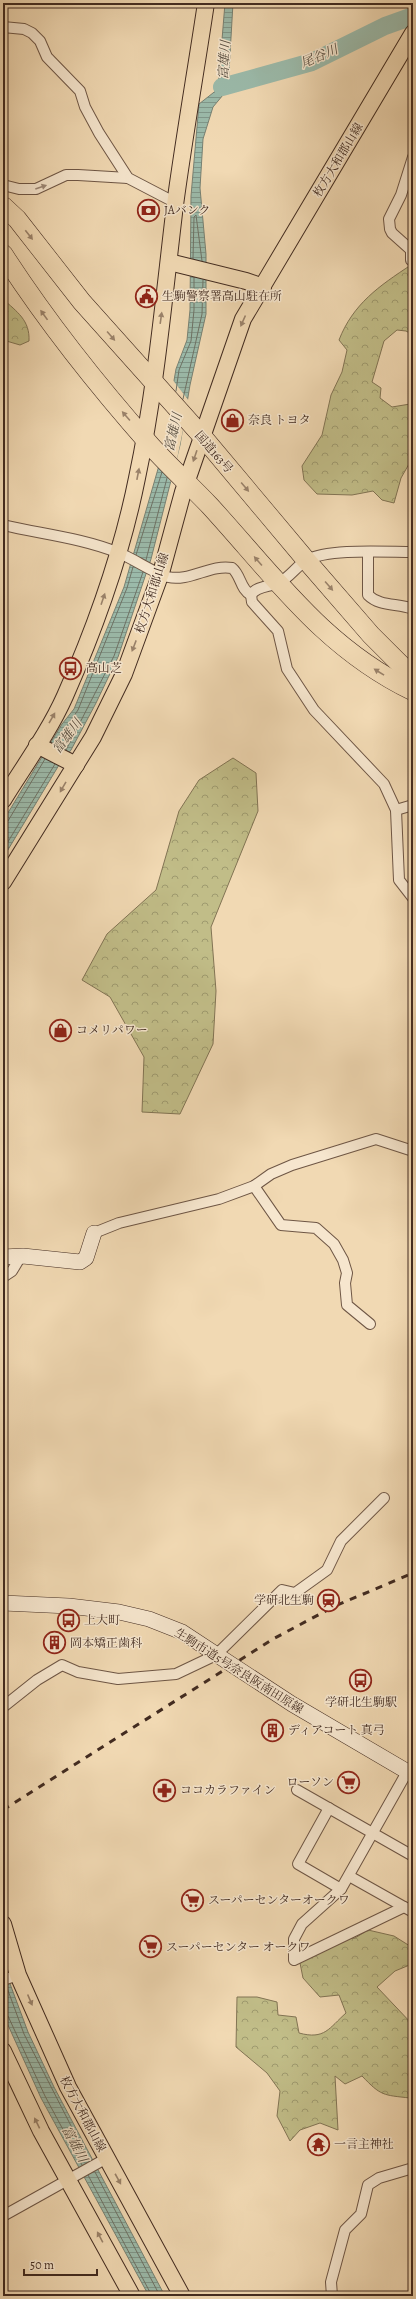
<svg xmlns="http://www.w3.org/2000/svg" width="416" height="2299" font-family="Alegreya,'Noto Serif JP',serif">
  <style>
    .forest { fill: url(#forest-crowns); stroke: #827454 }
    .water { fill: url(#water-rules); stroke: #778173 }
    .pier { fill: #f1d9b3 }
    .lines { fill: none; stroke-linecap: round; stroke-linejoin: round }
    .shore { stroke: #6e7265; stroke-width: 1 }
    .river { stroke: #9bbaaa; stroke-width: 18 }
    .street-casing { stroke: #6e5645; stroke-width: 12 }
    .secondary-casing { stroke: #422b20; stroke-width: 16 }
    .primary-casing { stroke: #422b20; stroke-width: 18 }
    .highway-casing { stroke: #422b20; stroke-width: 20 }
    .street { stroke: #f6e6ce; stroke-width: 10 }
    .secondary { stroke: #f6e6ce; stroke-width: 15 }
    .primary { stroke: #f1d9b3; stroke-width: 16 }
    .highway { stroke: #f1d9b3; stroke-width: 19 }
    .rail { stroke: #422b20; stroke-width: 3; stroke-dasharray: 7 7; stroke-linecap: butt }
    .oneway { fill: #9c8877 }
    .oneway2 { fill: #9a826a }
    .labels { text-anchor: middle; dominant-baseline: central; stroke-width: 3; stroke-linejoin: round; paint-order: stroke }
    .street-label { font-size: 12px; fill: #422b20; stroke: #f6e6ce }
    .poi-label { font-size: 12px; fill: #422b20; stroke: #f6e6ce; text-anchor: start }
    .water-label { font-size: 13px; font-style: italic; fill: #584f42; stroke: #f6e6ce }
  </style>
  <defs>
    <pattern id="forest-crowns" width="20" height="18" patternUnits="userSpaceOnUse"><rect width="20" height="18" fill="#c1bd88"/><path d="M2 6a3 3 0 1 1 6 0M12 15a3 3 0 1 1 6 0" fill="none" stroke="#9e9a6f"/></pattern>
    <pattern id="water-rules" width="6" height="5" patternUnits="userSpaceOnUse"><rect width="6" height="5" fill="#9bbaaa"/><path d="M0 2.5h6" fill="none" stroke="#80978a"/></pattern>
  </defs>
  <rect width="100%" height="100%" fill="#f1d9b3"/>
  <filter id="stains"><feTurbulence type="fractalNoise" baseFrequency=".005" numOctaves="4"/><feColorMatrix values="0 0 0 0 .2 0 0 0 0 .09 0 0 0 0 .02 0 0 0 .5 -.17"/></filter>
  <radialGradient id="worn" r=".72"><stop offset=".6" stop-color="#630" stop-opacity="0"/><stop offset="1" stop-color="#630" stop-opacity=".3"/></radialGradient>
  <g class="forest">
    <path d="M411,265H413V335L406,331L397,330L384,341L372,382L381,388L380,398L392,407L410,404L413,400V457L401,478L394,503L382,500L373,491L352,495L317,494L304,480L302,466L322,435L331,395L342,372L347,350L339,340C353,304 379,286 411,265Z"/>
    <path d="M3,299C17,312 30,320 29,341L20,345L3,340Z"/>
    <polygon points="233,758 256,773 258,811 211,927 216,991 213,1044 180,1114 142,1112 144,1057 110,997 82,980 107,934 156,890 179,811 199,780"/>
    <path d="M368,1930L394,1936L413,1948L412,1964L395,1971L377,1987L413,2025V2048L410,2052L413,2054V2094L410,2098C383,2095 381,2096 362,2076L345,2084L335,2076L338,2130L320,2123L300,2130L290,2141L277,2116L280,2091L267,2073L236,2047L237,1997H257L277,2002L278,2015L296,2017L299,2033C325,2040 329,2028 346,2013L339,1995L320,1997L303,1978L300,1963L323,1940L355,1938Z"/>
  </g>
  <g class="water">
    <polygon points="225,3 233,3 228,89 213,107 203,139 200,188 206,254 206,314 190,385 180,445 151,559 118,657 96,703 71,750 59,765 3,858 3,821 62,724 74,709 124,587 160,462 176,369 187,340 190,310 191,196 199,104 218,89"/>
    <polygon points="3,1965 28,2032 54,2087 165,2296 149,2296 41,2098 3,2014"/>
  </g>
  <polygon class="pier" points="172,379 189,401 172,483 157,466"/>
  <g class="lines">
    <g class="shore">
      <polyline points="193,259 194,217 196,215 202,261"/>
      <polyline points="176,391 179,370 191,341 194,310 194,277"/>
      <polyline points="183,399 202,314 203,280"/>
      <polyline points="136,555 162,472"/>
      <polyline points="146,560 167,478"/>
      <polyline points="55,744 78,710 127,588 133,567"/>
      <polyline points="66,750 114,656 143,572"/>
      <polyline points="3,823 8,821 45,759"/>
      <polyline points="3,850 55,764"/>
      <polyline points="6,1985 24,2034 89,2161"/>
      <polyline points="3,2014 8,2016 45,2096 82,2165"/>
      <polyline points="95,2172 160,2296"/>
      <polyline points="88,2175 152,2296"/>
    </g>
    <polyline class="river" points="222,87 312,62 385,26 413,16"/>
    <defs>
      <g id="street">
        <polyline points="3,27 24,29 32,33 40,41 47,57 80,91 85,107 99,133 128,178 176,203"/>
        <polyline points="413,157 401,195 389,219 390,229 392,233 411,250 411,260 413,261"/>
        <polyline points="3,185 19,189 36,189 66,175 78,175 128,178"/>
        <path d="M3,525C41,534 82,538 119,553C134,559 154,573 168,577C189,582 211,564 232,568C241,575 240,589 251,595C256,586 269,587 278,583C290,578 296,566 307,560C328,548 386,552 413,552"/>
        <path d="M368,553V595C380,607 398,603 413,609"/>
        <polyline points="251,595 252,602 278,631 287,669 314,710 384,784 396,810 399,880 413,898"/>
        <polyline points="396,810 413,805"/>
        <polyline points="254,1186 281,1225 316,1228 334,1244 343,1260 347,1273 345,1283 347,1305 370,1324"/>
        <polyline points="94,1233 119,1223 219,1199 254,1186 271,1174 292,1165 376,1139 413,1151"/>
        <polyline points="3,1277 12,1271 21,1256"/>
        <polyline points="3,1707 37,1680 62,1665 78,1672 118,1679 176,1674 216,1655 282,1590 295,1593 327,1570 341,1541 384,1498"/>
        <polyline points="297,1790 413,1856"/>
        <polyline points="329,1808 298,1864 341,1889"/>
        <polyline points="349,1876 413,1912"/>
        <polyline points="404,1907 294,1960 294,1939 302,1924 341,1889 407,1772"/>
        <polyline points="3,1980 18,1975"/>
        <polyline points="3,2216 107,2158"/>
        <polyline points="332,2296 331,2282 345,2230 361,2214 368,2185 379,2178 413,2168"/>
      </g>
      <g id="secondary">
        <polyline points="3,1257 23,1256 80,1262 86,1258 94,1233"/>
        <polyline points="3,1603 69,1606 119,1612 149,1619 182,1632 292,1704 413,1775"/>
      </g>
      <g id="primary">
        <polyline points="169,262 246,281 263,287"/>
        <polyline points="37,745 76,765"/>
        <path d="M3,800C24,766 49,732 65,696C96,626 122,553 137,478C156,389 164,296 175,205C184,138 196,70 206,3"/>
        <polyline points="3,882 93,737 124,674 161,573 183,492 243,319 413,33"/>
        <polyline points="3,1924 18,1975 68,2087 182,2296"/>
        <polyline points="3,2051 41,2131 132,2296"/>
      </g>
      <g id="highway">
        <polyline points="3,206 17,219 82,302 202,436 306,560 371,635 413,677"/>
        <path d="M3,254C47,322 97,385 151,446C170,467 191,486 210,506C275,577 324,648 413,691"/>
      </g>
    </defs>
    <use href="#street" class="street-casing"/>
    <use href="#secondary" class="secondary-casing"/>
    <use href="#primary" class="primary-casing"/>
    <use href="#highway" class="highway-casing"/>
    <use href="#street" class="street"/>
    <use href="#secondary" class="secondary"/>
    <use href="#primary" class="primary"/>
    <use href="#highway" class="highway"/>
    <polyline class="rail" points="3,1810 273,1639 335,1606 413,1573"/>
  </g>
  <defs><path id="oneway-solid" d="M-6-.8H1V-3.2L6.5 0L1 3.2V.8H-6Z"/></defs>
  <use class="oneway" href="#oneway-solid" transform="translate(41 187) rotate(-19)"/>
  <g class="oneway2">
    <use href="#oneway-solid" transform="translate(29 235) rotate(52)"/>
    <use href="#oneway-solid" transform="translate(44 315) rotate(-126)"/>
    <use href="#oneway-solid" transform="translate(161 318) rotate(-82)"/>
    <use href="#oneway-solid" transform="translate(243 321) rotate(114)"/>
    <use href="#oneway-solid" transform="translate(111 336) rotate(49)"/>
    <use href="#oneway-solid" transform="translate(126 416) rotate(-131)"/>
    <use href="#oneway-solid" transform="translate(195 456) rotate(109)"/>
    <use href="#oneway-solid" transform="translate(138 474) rotate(-79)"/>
    <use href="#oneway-solid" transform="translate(245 487) rotate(50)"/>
    <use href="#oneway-solid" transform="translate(258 561) rotate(-131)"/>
    <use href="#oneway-solid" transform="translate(329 586) rotate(49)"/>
    <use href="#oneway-solid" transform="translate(103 599) rotate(-71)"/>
    <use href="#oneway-solid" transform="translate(134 646) rotate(111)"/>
    <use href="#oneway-solid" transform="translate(379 672) rotate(-148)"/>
    <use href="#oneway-solid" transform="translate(52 718) rotate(-60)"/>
    <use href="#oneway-solid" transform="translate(63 787) rotate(120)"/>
    <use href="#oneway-solid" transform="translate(30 2000) rotate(67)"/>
    <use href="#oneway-solid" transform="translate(37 2123) rotate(-116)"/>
    <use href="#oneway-solid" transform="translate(118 2179) rotate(61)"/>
    <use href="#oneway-solid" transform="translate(100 2237) rotate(-118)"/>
  </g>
  <defs>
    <symbol id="bank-ring" viewBox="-11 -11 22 22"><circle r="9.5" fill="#f6e6ce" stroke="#8f2418" stroke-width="1.5"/><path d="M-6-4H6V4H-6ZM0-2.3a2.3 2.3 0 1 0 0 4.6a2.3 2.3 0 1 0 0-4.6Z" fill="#8f2418"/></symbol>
    <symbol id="civic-ring" viewBox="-11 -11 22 22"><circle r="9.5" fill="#f6e6ce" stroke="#8f2418" stroke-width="1.5"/><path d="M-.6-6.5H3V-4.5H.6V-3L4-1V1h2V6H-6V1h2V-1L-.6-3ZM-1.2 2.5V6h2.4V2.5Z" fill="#8f2418"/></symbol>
    <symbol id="shop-ring" viewBox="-11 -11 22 22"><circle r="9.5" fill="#f6e6ce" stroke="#8f2418" stroke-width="1.5"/><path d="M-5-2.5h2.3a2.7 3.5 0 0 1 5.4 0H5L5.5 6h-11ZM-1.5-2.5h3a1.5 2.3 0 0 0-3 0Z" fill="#8f2418"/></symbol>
    <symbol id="bus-ring" viewBox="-11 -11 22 22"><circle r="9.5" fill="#f6e6ce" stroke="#8f2418" stroke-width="1.5"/><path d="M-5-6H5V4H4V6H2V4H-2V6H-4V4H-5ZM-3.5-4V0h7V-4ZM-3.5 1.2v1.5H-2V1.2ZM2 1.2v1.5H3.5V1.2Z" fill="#8f2418"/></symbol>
    <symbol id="station-ring" viewBox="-11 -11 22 22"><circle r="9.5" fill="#f6e6ce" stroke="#8f2418" stroke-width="1.5"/><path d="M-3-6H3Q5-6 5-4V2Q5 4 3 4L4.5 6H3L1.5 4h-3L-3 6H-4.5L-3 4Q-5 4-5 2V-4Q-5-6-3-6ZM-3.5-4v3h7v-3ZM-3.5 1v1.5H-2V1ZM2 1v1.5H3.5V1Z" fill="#8f2418"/></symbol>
    <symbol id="building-ring" viewBox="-11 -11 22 22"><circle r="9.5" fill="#f6e6ce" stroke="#8f2418" stroke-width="1.5"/><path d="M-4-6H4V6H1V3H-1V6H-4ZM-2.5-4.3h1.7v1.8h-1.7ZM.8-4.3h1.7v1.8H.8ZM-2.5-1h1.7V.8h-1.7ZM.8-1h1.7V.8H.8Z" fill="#8f2418"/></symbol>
    <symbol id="supermarket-ring" viewBox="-11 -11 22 22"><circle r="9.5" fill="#f6e6ce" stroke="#8f2418" stroke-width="1.5"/><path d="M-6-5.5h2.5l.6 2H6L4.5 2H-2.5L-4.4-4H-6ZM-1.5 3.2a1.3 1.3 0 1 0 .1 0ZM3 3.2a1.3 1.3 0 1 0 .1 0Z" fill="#8f2418"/></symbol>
    <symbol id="pharmacy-ring" viewBox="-11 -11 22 22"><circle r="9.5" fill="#f6e6ce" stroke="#8f2418" stroke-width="1.5"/><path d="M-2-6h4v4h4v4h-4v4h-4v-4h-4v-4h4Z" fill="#8f2418"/></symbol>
    <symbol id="temple-ring" viewBox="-11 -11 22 22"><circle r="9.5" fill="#f6e6ce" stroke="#8f2418" stroke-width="1.5"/><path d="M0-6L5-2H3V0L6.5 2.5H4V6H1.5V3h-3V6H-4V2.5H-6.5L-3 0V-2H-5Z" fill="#8f2418"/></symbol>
  </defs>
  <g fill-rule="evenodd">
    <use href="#bank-ring" x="136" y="198" width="25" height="25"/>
    <use href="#civic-ring" x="134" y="284" width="25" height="25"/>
    <use href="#shop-ring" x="220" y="408" width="25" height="25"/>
    <use href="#bus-ring" x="58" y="656" width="25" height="25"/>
    <use href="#shop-ring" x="48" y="1018" width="25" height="25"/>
    <use href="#station-ring" x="316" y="1588" width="25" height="25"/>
    <use href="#bus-ring" x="56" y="1608" width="25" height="25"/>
    <use href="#building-ring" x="42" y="1630" width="25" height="25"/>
    <use href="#bus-ring" x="348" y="1668" width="25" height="25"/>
    <use href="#building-ring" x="260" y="1718" width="25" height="25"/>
    <use href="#supermarket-ring" x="336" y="1770" width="25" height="25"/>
    <use href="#pharmacy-ring" x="152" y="1778" width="25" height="25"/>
    <use href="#supermarket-ring" x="180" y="1888" width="25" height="25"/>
    <use href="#supermarket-ring" x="138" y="1934" width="25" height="25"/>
    <use href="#temple-ring" x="306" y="2132" width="25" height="25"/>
  </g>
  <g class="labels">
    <g class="street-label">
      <text transform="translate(338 160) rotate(-59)">枚方大和郡山線</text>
      <text transform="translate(214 452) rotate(49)">国道163号</text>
      <text transform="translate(152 593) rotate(-72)">枚方大和郡山線</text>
      <text transform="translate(239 1671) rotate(32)">生駒市道5号奈良阪南田原線</text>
      <text transform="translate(83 2114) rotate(62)">枚方大和郡山線</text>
    </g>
    <g class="poi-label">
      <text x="164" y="210">JAバンク</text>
      <text x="162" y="296">生駒警察署高山駐在所</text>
      <text x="248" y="420">奈良 トヨタ</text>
      <text x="86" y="668">高山芝</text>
      <text x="76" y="1030">コメリパワー</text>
      <text x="314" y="1600" text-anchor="end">学研北生駒</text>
      <text x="84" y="1620">上大町</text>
      <text x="70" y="1643">岡本矯正歯科</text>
      <text x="361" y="1702" text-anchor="middle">学研北生駒駅</text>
      <text x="288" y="1730">ディアコート 真弓</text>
      <text x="334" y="1782" text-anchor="end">ローソン</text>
      <text x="180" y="1790">ココカラファイン</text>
      <text x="208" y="1900">スーパーセンターオークワ</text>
      <text x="166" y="1947">スーパーセンター オークワ</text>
      <text x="334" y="2144">一言主神社</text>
    </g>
    <g class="water-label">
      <text transform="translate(319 56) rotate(-23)">尾谷川</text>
      <text transform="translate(224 60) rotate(-86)">富雄川</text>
      <text transform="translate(173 432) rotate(-77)">富雄川</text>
      <text transform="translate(67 736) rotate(-53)">富雄川</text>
      <text transform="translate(75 2144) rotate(62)">富雄川</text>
    </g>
  </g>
  <rect width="416" height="2299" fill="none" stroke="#f1d9b3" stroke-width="16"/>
  <rect x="4" y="4" width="408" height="2291" fill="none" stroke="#422b20" stroke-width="2"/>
  <rect x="8" y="8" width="400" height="2283" fill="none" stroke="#422b20"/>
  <path d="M24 2269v6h73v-6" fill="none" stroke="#422b20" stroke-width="2"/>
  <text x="30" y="2269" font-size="12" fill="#422b20" stroke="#f6e6ce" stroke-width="3" paint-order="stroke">50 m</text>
  <rect width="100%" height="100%" filter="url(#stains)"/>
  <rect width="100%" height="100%" fill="url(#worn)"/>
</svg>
